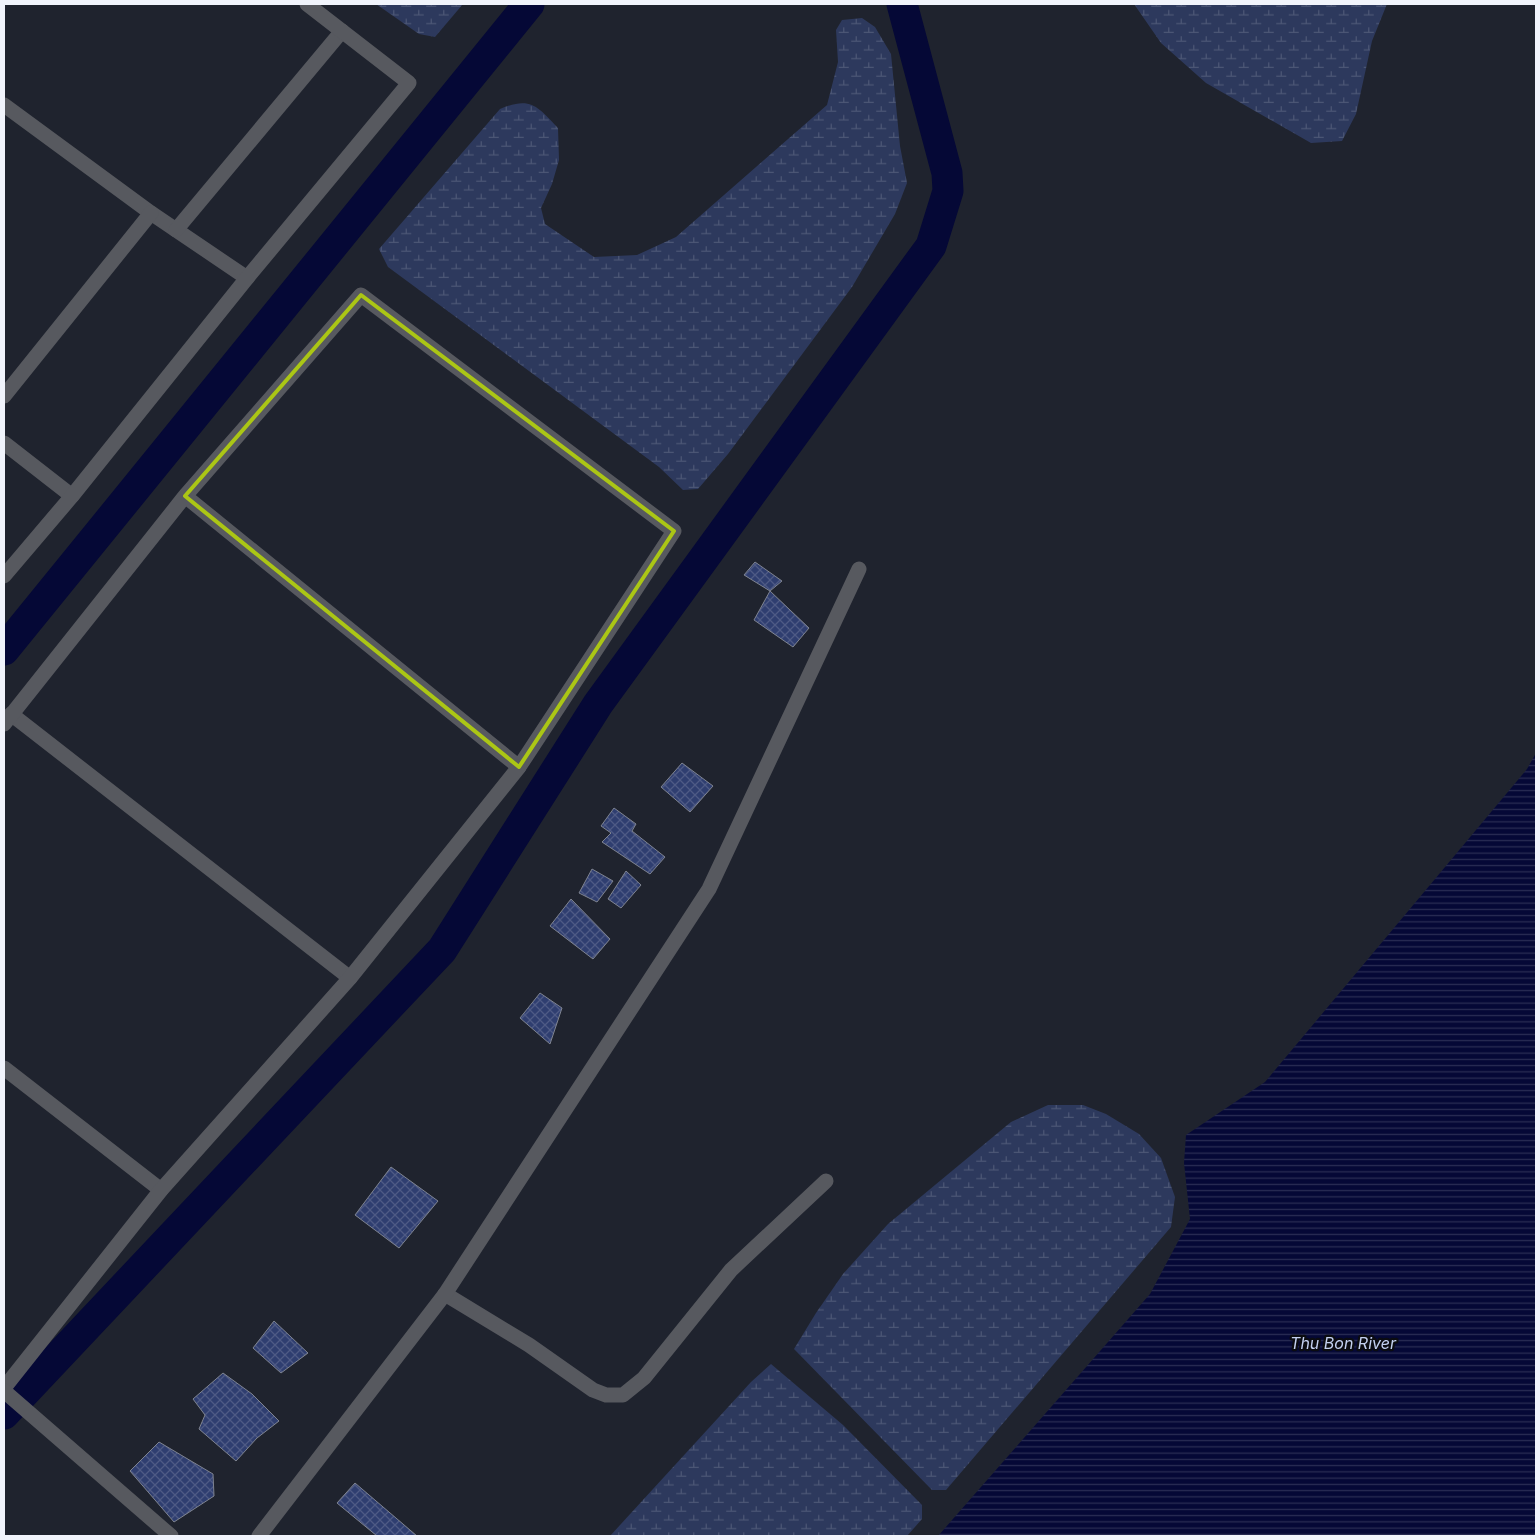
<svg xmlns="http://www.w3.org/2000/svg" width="1540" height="1540" font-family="Inter,sans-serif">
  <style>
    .wetland { fill: url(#wetland-marsh) }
    .water { fill: url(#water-rules) }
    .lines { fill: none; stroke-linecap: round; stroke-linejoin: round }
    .canal { stroke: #050836; stroke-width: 31 }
    .building { fill: url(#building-cross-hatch); stroke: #7e8390 }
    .street { stroke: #57595f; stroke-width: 15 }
    .marked { fill: none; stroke: #abc615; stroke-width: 4; stroke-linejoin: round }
    .labels { text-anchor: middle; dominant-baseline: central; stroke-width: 4.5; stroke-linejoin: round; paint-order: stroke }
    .water-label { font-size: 16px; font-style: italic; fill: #c3d0f0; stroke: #0b0c11 }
  </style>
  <defs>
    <pattern id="wetland-marsh" width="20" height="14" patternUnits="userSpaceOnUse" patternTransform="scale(1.25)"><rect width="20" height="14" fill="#2d395d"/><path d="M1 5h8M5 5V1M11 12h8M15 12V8" fill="none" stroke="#4c5675"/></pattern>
    <pattern id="water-rules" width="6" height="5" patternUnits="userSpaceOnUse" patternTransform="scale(1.25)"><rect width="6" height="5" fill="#050836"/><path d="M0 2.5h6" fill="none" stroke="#2a2d54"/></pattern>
    <pattern id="building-cross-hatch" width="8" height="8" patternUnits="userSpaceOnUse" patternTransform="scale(1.25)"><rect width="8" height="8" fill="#2f3e70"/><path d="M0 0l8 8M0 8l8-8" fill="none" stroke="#4e5a85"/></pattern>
  </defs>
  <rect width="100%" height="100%" fill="#1f232e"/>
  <g class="wetland">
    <polygon points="376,4 463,4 435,37 419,34"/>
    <polygon points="1134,4 1387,4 1372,41 1356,114 1342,141 1311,143 1206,83 1161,43"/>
    <path d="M862,18L875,27L891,54L900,146L907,183L895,214L852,287L728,454L698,489L683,490L659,467L388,267L379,249L500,109C531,96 537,106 558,128L559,160L552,184L541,208L545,224L594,257L637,255L676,237L827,105L838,62L836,30L842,20Z"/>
    <polygon points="1048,1105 1083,1105 1106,1114 1139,1134 1161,1158 1175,1197 1171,1227 946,1490 932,1490 794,1349 816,1313 843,1274 888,1224 1011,1122"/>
    <polygon points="771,1364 843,1425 922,1505 922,1519 907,1536 610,1536 751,1382"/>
  </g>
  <polygon class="water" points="1536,753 1536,1536 938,1536 1150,1294 1190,1219 1184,1163 1186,1135 1265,1082 1527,769"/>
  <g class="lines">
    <g class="canal">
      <polyline points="4,650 529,4"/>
      <polyline points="4,1414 442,950 598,704 931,246 948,191 947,173 902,4"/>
    </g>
  </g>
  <g class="building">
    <polygon points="755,562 782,581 770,591 744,575"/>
    <polygon points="770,591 809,628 793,647 754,620"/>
    <polygon points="682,763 713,786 690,812 661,787"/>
    <polygon points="614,808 636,824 632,831 665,857 650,874 602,842 611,833 601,826"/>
    <polygon points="592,869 613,881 597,902 579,893"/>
    <polygon points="626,871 641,885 621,908 608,899"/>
    <polygon points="571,899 610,939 593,959 550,926"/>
    <polygon points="540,993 562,1008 550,1044 520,1018"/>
    <polygon points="391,1167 438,1201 399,1248 355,1215"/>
    <polygon points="274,1321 308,1353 281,1373 253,1348"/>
    <polygon points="223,1373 252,1394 279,1421 257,1438 236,1461 199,1429 205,1415 193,1399"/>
    <polygon points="159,1442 213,1474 214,1496 174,1522 130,1471"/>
    <polygon points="355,1483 417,1536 377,1536 337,1503"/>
  </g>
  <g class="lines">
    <g class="street">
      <polyline points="4,105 151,213 247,278"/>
      <polyline points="176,230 342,31"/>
      <polyline points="4,396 151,213"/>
      <polyline points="4,443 72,496"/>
      <polyline points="4,576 72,496 247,278 409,83 307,4"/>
      <polyline points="11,714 350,978"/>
      <polyline points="4,724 185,496 361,295 674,531 519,767 185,496"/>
      <polyline points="4,1068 161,1190"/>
      <polyline points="445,1294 529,1345 593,1390 606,1395 623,1395 644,1378 731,1270 826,1181"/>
      <polyline points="4,1388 161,1190 350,978 519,767"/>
      <polyline points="4,1391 171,1536"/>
      <polyline points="259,1536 445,1294 709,889 859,569"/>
    </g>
  </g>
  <path class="marked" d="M361,295L674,531L519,767L185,496Z"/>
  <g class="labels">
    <g class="water-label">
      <text x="1343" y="1343">Thu Bon River</text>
    </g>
  </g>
  <rect width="1540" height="1540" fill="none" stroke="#f1f4fc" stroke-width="10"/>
</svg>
